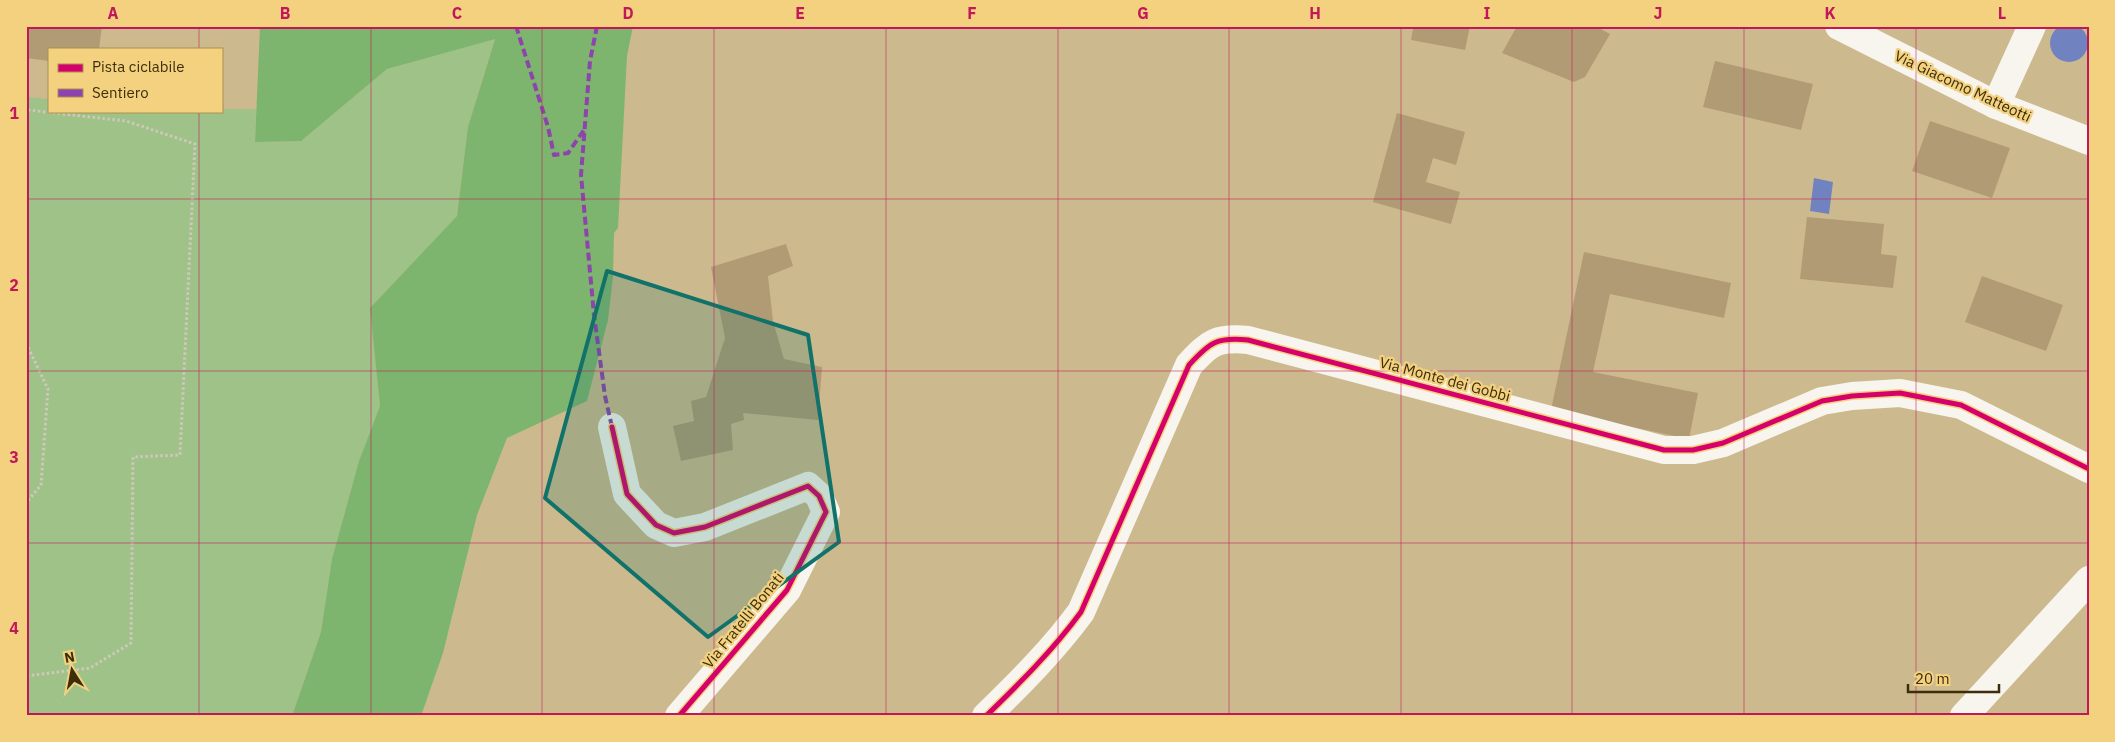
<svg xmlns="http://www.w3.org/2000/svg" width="2115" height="742" font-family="'IBM Plex Sans',sans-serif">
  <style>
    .green { fill: #9fc288 }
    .forest { fill: #7eb56e }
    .water { fill: #7083c0 }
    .building { fill: #b19b75 }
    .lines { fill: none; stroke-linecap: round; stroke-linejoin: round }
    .path { stroke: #cfc8bb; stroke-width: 3; stroke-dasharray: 2.5 2.5; stroke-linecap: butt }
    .minor { stroke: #f7f5ee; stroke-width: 28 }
    .quiet { stroke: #8e44ad; stroke-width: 4; stroke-dasharray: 8 4; stroke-linecap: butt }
    .cycleway-casing { stroke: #f4d17f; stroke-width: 8 }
    .cycleway { stroke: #d6006c; stroke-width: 5 }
    .marked { fill: #117269; fill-opacity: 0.2; stroke: #117269; stroke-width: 4; stroke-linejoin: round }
    .grid { fill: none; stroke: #c2185b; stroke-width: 1; stroke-opacity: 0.55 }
    .labels { text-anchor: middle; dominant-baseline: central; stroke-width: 4.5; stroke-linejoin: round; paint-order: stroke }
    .street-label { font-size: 15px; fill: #3c2e0b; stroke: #f4d17f }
    .neatline { fill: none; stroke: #c2185b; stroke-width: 2 }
    .grid-label { font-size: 16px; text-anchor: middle; font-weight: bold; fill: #c2185b }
  </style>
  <rect width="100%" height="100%" fill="#ccba8e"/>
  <polygon class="green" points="495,38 468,127 457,216 370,308 380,406 359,461 332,559 321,632 292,716 26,716 26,97 49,99 49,111 221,111 221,109 256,109 255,142 301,141 387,69"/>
  <polygon class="forest" points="260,26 633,26 627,56 618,228 614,233 613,277 608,320 587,401 507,438 477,515 443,653 421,716 292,716 321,632 332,559 359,461 380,406 370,308 457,216 468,127 495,39 387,69 301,141 255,142"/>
  <g class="water">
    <circle cx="2069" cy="43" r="19"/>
    <polygon points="1814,178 1833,182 1829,214 1810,211"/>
  </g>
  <g class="building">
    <polygon points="26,26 102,26 99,49 49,49 49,61 26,58"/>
    <polygon points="1405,26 1470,26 1465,50 1411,40 1413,29"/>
    <polygon points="1517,26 1595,26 1610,34 1585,77 1574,82 1502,53"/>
    <polygon points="1715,61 1813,84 1801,130 1703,107"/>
    <polygon points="1397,113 1465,132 1456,165 1433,158 1426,182 1460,192 1451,224 1373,202"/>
    <polygon points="1930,121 2010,148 1992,198 1912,171"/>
    <polygon points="1807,217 1884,224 1881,254 1897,256 1893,288 1800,279"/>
    <polygon points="786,244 793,266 768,276 773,321 784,359 822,367 818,420 743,413 744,420 731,424 733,450 681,461 673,426 694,421 691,401 706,397 725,338 711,267"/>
    <polygon points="1584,252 1731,283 1724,318 1610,294 1593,372 1698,393 1689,439 1551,410"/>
    <polygon points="1982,276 2063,305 2046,351 1965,322"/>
  </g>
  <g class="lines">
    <g class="path">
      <polyline points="26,130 28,110 126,121 195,144 180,455 133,457 131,643 90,668 26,676"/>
      <polyline points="26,343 48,389 41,485 26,503"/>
    </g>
    <g class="minor">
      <polyline points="1839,26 1996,105 2089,141"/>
      <polyline points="1996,105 2032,26"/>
      <polyline points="612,427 627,494 656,525 674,533 705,527 808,486 819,496 826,512 787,590 679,716"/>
      <path d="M986,716C1020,683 1053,650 1081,612L1189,365C1210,342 1217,337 1248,340L1664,450H1693L1723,443L1822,401L1852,396L1900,393L1961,405L2089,469"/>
      <polyline points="1964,716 2089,580"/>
    </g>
    <g class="quiet">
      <polyline points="516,26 548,127 554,155 568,153 584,130"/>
      <polyline points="597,26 590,61 581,175 594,315 605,396 612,427"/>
    </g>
    <defs>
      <g id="cycleway">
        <polyline points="612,427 627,494 656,525 674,533 705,527 808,486 819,496 826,512 787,590 679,716"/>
        <path d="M986,716C1020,683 1053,650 1081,612L1189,365C1210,342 1217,337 1248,340L1664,450H1693L1723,443L1822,401L1852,396L1900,393L1961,405L2089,469"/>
      </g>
    </defs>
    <use href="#cycleway" class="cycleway-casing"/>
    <use href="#cycleway" class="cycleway"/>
  </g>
  <path class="marked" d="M607,271L808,335L839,542L708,637L545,498Z"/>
  <path class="grid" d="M199,26V49M371,26V716M542,26V716M714,26V716M886,26V716M1058,26V716M1229,26V716M1401,26V716M1572,26V716M1744,26V716M1916,26V716M199,111V716M26,199H2089M26,371H2089M26,543H2089"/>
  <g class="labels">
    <g class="street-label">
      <text transform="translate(1963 86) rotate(25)">Via Giacomo Matteotti</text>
      <text transform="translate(1445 379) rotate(15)">Via Monte dei Gobbi</text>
      <text transform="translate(743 620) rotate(-51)">Via Fratelli Bonati</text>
    </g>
  </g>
  <rect width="2115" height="742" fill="none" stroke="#f4d17f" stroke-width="55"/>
  <rect x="48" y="48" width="175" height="65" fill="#f4d17f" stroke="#aa9051"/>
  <rect x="58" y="64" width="25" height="8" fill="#d6006c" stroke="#aa9051"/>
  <text x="92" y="72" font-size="15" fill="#3c2e0b">Pista ciclabile</text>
  <rect x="58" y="89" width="25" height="8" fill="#8e44ad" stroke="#aa9051"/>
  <text x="92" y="98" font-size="15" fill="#3c2e0b">Sentiero</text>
  <g transform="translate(72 670) rotate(349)" stroke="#f4d17f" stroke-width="4" paint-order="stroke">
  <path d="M0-4L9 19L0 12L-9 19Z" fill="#3c2e0b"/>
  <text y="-8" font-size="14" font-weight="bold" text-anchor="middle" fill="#3c2e0b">N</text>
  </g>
  <path d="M1908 684v8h91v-8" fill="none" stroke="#3c2e0b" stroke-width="2.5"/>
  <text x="1915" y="684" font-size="15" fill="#3c2e0b" stroke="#f4d17f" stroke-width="4" paint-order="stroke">20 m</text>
  <rect x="28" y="28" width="2060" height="686" class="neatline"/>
  <g class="grid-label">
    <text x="113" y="19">A</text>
    <text x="285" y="19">B</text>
    <text x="457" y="19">C</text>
    <text x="628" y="19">D</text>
    <text x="800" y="19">E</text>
    <text x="972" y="19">F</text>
    <text x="1143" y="19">G</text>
    <text x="1315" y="19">H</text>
    <text x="1487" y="19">I</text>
    <text x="1658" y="19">J</text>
    <text x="1830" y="19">K</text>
    <text x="2002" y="19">L</text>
    <text x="14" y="119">1</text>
    <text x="14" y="291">2</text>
    <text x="14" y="463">3</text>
    <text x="14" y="634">4</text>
  </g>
</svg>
